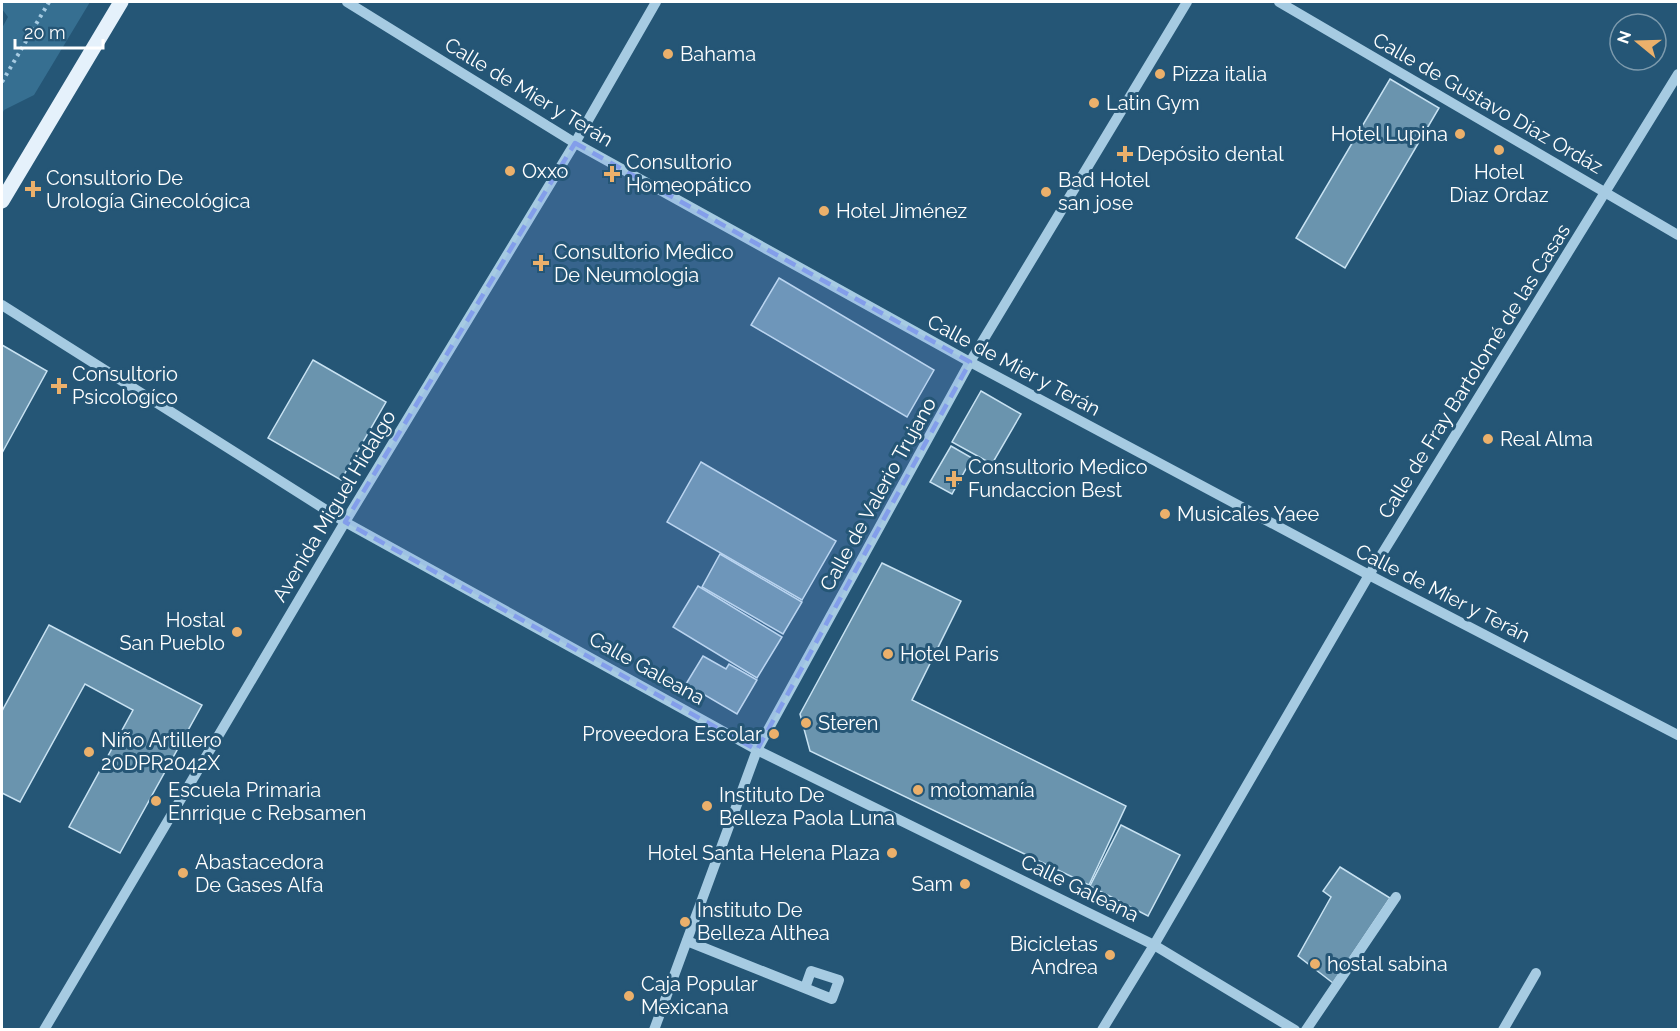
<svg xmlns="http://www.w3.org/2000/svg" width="1680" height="1031" font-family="Raleway,sans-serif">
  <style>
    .green { fill: #366f91 }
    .building { fill: #6a94ae; stroke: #c8e2f2; stroke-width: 1.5 }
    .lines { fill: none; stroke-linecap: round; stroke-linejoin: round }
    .path { stroke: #a6cbe2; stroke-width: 4; stroke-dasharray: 3 4.5; stroke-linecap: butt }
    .minor { stroke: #a6cbe2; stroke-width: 10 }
    .major { stroke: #e5f1fb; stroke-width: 15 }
    .marked { fill: #839eea; fill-opacity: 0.2; stroke: #839eea; stroke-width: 4.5; stroke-dasharray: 12 8; stroke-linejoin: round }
    .poi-dot { fill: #ebb06b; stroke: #255676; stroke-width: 2 }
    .labels { text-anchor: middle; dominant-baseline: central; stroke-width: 6; stroke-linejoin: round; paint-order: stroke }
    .poi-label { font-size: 20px; fill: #fff; stroke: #255676; text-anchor: start }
    .street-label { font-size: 20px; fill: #fff; stroke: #255676 }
  </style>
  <rect width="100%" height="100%" fill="#255676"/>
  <polygon class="green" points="2,2 90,2 34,95 4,110 2,114 2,28 8,17 2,9"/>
  <g class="building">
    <polygon points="1390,79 1439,108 1345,268 1296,238"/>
    <polygon points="779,278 934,370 907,417 751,325"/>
    <polygon points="2,345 47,371 2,453"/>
    <polygon points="313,360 386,402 341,480 268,438"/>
    <polygon points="981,391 1021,414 992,464 952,442"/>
    <polygon points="951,446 972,458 952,494 930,482"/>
    <polygon points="701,462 836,541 802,600 667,522"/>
    <polygon points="720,554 802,602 783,634 702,587"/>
    <polygon points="882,563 961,601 912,700 1126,806 1089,885 810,751 800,714"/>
    <polygon points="698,586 782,637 757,678 673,627"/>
    <polygon points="49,625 202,705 120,853 69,827 133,710 85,684 20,802 2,793 2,711"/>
    <polygon points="703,656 726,669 729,664 757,680 737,714 686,684"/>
    <polygon points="1121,825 1180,855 1148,916 1090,886"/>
    <polygon points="1340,867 1390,898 1333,983 1298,956 1331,897 1323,891"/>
  </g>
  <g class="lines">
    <polyline class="path" points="2,82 49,2"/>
    <g class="minor">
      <polyline points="347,2 575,143 970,362 1369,575 1678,735"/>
      <polyline points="1279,2 1678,235"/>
      <polyline points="2,305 345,522 757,750 1154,945 1295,1030"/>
      <polyline points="687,941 832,999 839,980 811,971 805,988"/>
      <polyline points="44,1030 345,522 575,143 656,2"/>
      <polyline points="654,1030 757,750 970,362 1187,2"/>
      <polyline points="1102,1030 1154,945 1369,575 1678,74"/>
      <polyline points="1306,1030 1396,897"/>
      <polyline points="1503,1030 1536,973"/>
    </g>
    <polyline class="major" points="2,201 121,2"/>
  </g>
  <path class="marked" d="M575,143L970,362L757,750L345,522Z"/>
  <g class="poi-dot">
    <circle cx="668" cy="54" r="6"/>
    <circle cx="1160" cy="74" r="6"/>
    <circle cx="1094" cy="103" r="6"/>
    <circle cx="1460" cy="134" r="6"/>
    <circle cx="1499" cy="150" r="6"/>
    <path d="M1122 145h6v6h6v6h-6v6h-6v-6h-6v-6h6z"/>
    <circle cx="510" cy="171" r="6"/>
    <path d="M609 165h6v6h6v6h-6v6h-6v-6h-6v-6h6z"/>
    <path d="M30 180h6v6h6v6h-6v6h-6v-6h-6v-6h6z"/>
    <circle cx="1046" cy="192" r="6"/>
    <circle cx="824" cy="211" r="6"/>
    <path d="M538 254h6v6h6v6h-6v6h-6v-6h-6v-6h6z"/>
    <path d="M56 377h6v6h6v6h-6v6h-6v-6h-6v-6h6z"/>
    <circle cx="1488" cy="439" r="6"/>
    <path d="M951 470h6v6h6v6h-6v6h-6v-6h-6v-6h6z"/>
    <circle cx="1165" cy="514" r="6"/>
    <circle cx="237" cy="632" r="6"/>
    <circle cx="888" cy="654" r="6"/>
    <circle cx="806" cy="723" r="6"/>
    <circle cx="774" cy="734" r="6"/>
    <circle cx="89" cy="752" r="6"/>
    <circle cx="918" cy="790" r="6"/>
    <circle cx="156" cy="801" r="6"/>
    <circle cx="707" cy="806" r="6"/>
    <circle cx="892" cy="853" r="6"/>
    <circle cx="183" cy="873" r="6"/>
    <circle cx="965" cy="884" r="6"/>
    <circle cx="685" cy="922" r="6"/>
    <circle cx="1110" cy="955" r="6"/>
    <circle cx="1315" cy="964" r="6"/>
    <circle cx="629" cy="996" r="6"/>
  </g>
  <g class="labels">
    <g class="poi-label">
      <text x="680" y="54">Bahama</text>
      <text x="1172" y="74">Pizza italia</text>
      <text x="1106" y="103">Latin Gym</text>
      <text x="1448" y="134" text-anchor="end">Hotel Lupina</text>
      <text x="1137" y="154">Depósito dental</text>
      <text x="626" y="162">Consultorio<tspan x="626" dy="23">Homeopático</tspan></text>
      <text x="522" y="171">Oxxo</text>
      <text x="1499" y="172" text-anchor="middle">Hotel<tspan x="1499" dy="23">Diaz Ordaz</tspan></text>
      <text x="46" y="178">Consultorio De<tspan x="46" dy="23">Urología Ginecológica</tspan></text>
      <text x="1058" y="180">Bad Hotel<tspan x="1058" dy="23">san jose</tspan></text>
      <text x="836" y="211">Hotel Jiménez</text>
      <text x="554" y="252">Consultorio Medico<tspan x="554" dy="23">De Neumologia</tspan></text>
      <text x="72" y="374">Consultorio<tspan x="72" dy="23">Psicologíco</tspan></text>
      <text x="1500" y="439">Real Alma</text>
      <text x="968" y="467">Consultorio Medico<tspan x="968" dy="23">Fundaccion Best</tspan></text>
      <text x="1177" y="514">Musicales Yaee</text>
      <text x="225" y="620" text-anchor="end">Hostal<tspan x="225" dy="23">San Pueblo</tspan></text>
      <text x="900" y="654">Hotel Paris</text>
      <text x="818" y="723">Steren</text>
      <text x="762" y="734" text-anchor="end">Proveedora Escolar</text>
      <text x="101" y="740">Niño Artillero<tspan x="101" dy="23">20DPR2042X</tspan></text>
      <text x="168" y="790">Escuela Primaria<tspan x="168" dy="23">Enrrique c Rebsamen</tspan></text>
      <text x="930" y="790">motomanía</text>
      <text x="719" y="795">Instituto De<tspan x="719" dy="23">Belleza Paola Luna</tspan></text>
      <text x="880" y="853" text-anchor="end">Hotel Santa Helena Plaza</text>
      <text x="195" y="862">Abastacedora<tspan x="195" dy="23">De Gases Alfa</tspan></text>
      <text x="953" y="884" text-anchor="end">Sam</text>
      <text x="697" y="910">Instituto De<tspan x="697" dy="23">Belleza Althea</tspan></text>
      <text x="1098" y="944" text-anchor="end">Bicicletas<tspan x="1098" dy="23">Andrea</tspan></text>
      <text x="1327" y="964">hostal sabina</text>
      <text x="641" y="984">Caja Popular<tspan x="641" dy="23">Mexicana</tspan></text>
    </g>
    <g class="street-label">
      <text transform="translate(529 92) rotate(31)">Calle de Mier y Terán</text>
      <text transform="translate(1488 103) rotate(30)">Calle de Gustavo Díaz Ordáz</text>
      <text transform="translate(1014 365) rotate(28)">Calle de Mier y Terán</text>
      <text transform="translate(1474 371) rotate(-58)">Calle de Fray Bartolomé de las Casas</text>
      <text transform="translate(878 494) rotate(-61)">Calle de Valerio Trujano</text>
      <text transform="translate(334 506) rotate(-59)">Avenida Miguel Hidalgo</text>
      <text transform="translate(1443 593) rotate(27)">Calle de Mier y Terán</text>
      <text transform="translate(647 668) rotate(29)">Calle Galeana</text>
      <text transform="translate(1080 888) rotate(26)">Calle Galeana</text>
    </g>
  </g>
  <rect width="1680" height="1031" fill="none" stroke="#ffffff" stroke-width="6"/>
  <g transform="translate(1638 42) rotate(289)"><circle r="28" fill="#255676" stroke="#7c9aad" stroke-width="1.5"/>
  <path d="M0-4.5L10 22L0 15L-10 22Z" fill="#ebb06b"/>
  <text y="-9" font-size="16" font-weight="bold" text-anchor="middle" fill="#ffffff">N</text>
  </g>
  <path d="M15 39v9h88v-9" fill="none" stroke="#ffffff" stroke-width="3"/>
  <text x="24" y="39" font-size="18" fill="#ffffff" stroke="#255676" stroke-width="4.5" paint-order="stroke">20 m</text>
</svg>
